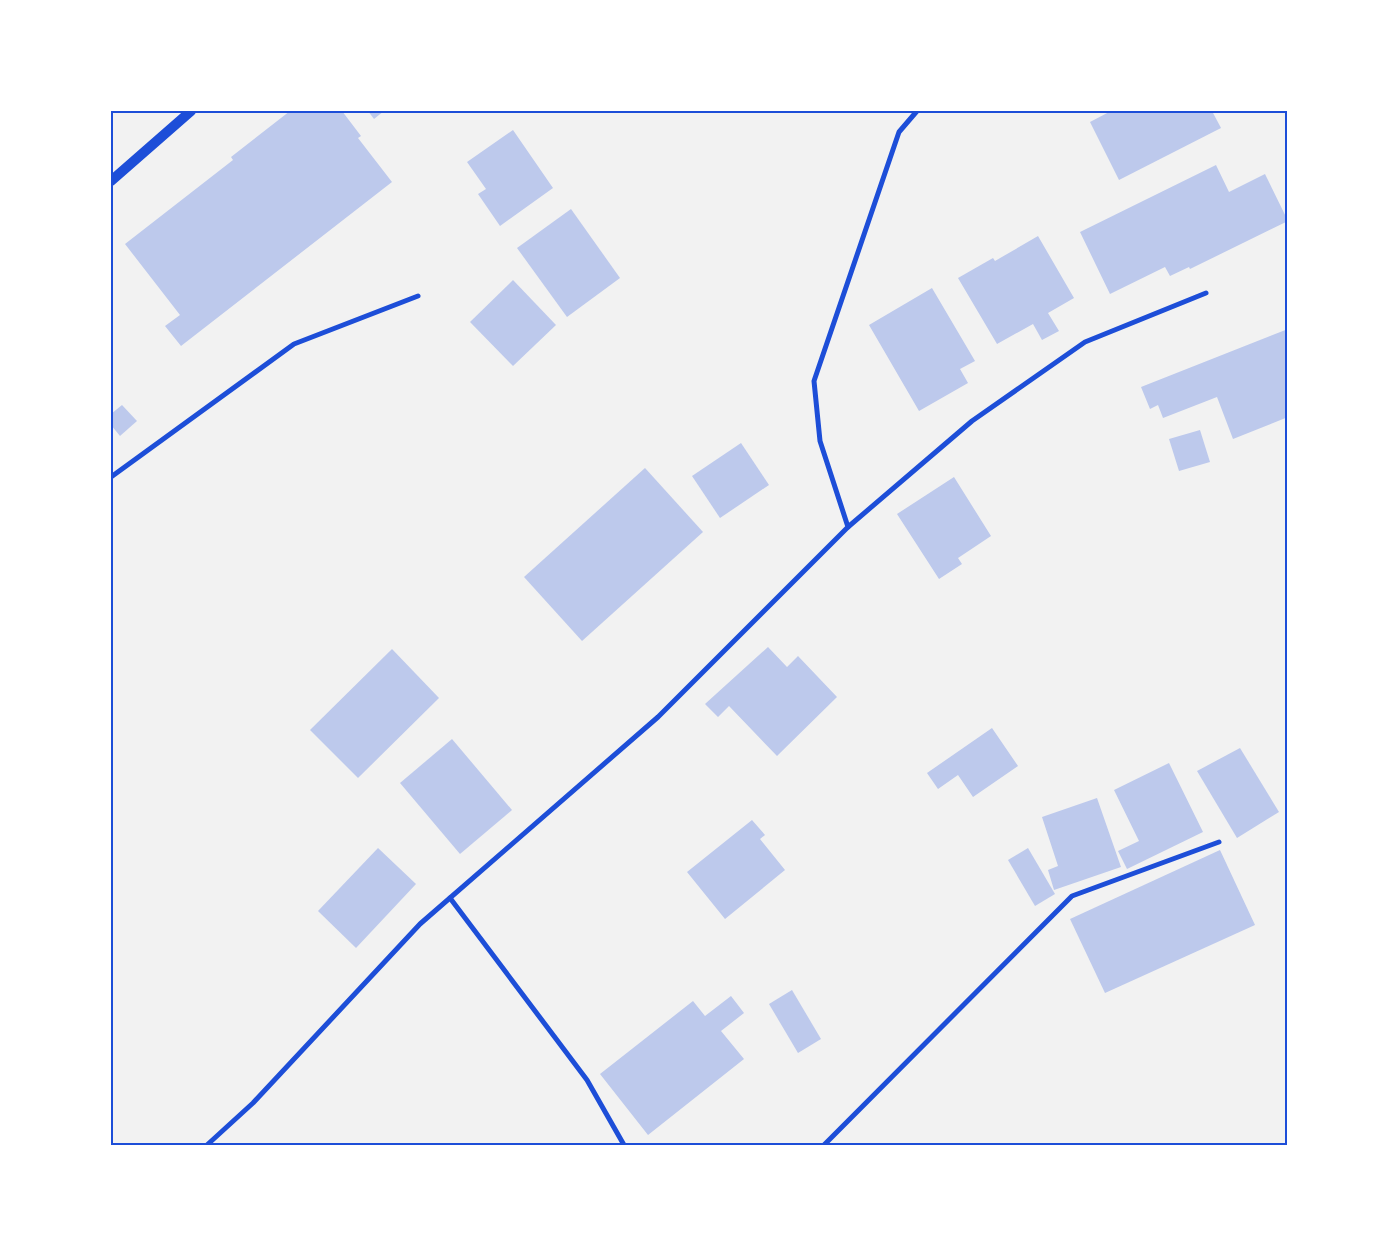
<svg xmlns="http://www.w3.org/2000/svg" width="1399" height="1256" font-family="Montserrat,sans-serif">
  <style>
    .building { fill: #bdc9ec }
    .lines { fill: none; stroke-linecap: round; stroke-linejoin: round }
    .minor { stroke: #1d4ed8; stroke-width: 5 }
    .secondary { stroke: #1d4ed8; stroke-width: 10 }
    .neatline { fill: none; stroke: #1d4ed8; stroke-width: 2 }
  </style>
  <rect width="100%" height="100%" fill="#f2f2f2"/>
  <g class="building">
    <polygon points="290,111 342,111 361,136 358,138 392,182 181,346 165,326 180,315 125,244 233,160 231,157"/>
    <polygon points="368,111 384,111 374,119"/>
    <polygon points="1111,111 1212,111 1221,128 1119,180 1090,122"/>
    <polygon points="513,130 553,188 500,226 478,194 486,189 467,162"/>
    <polygon points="1216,165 1229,192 1265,174 1288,221 1190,269 1189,267 1170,276 1165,267 1110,294 1080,232"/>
    <polygon points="571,209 620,278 567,317 517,248"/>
    <polygon points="1038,236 1074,298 1048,313 1059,331 1042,340 1033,324 997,344 958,278 993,258 995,261"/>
    <polygon points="513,280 556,325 513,366 470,322"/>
    <polygon points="932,288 975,361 960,369 968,383 919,411 869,325"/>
    <polygon points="1288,329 1288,417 1233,439 1217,397 1163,418 1158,405 1150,409 1141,387"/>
    <polygon points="122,405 137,421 120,436 111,425 111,414"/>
    <polygon points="1200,430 1210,462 1179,471 1169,439"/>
    <polygon points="741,443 769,485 720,518 692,476"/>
    <polygon points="645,468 703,532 582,641 524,577"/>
    <polygon points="954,477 991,536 958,558 962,564 939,579 897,514"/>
    <polygon points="768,647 787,667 798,656 837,697 777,756 729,706 718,717 705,704"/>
    <polygon points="392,649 439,698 358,778 310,730"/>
    <polygon points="992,728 1018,766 973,797 958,775 938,789 927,773"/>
    <polygon points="452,739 512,810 460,854 400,783"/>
    <polygon points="1240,748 1279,812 1237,838 1197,771"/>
    <polygon points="1169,763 1203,832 1127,869 1118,851 1139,841 1114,790"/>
    <polygon points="1097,798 1121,867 1054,890 1048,870 1058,866 1042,817"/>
    <polygon points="752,820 765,835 760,839 785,870 725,919 687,872"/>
    <polygon points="378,848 416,884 356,948 318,911"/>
    <polygon points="1028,848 1055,894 1035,906 1008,860"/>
    <polygon points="1220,850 1255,925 1105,993 1070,919"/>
    <polygon points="792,990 821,1039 798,1053 769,1004"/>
    <polygon points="731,996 744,1013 721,1031 744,1059 648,1135 600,1074 693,1001 705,1016"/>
  </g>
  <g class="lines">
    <g class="minor">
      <polyline points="111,477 294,344 418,296"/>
      <polyline points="848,527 972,421 1085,342 1206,293"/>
      <polyline points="450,898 587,1080 624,1145"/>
      <polyline points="207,1145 253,1103 420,924 658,717 848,527 820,441 814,381 899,132 917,111"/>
      <polyline points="824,1145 1072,896 1219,842"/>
    </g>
    <polyline class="secondary" points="111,181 191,111"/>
  </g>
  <rect width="1399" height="1256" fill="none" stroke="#ffffff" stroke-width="225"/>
  <rect x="112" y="112" width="1174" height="1032" class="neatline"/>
</svg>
